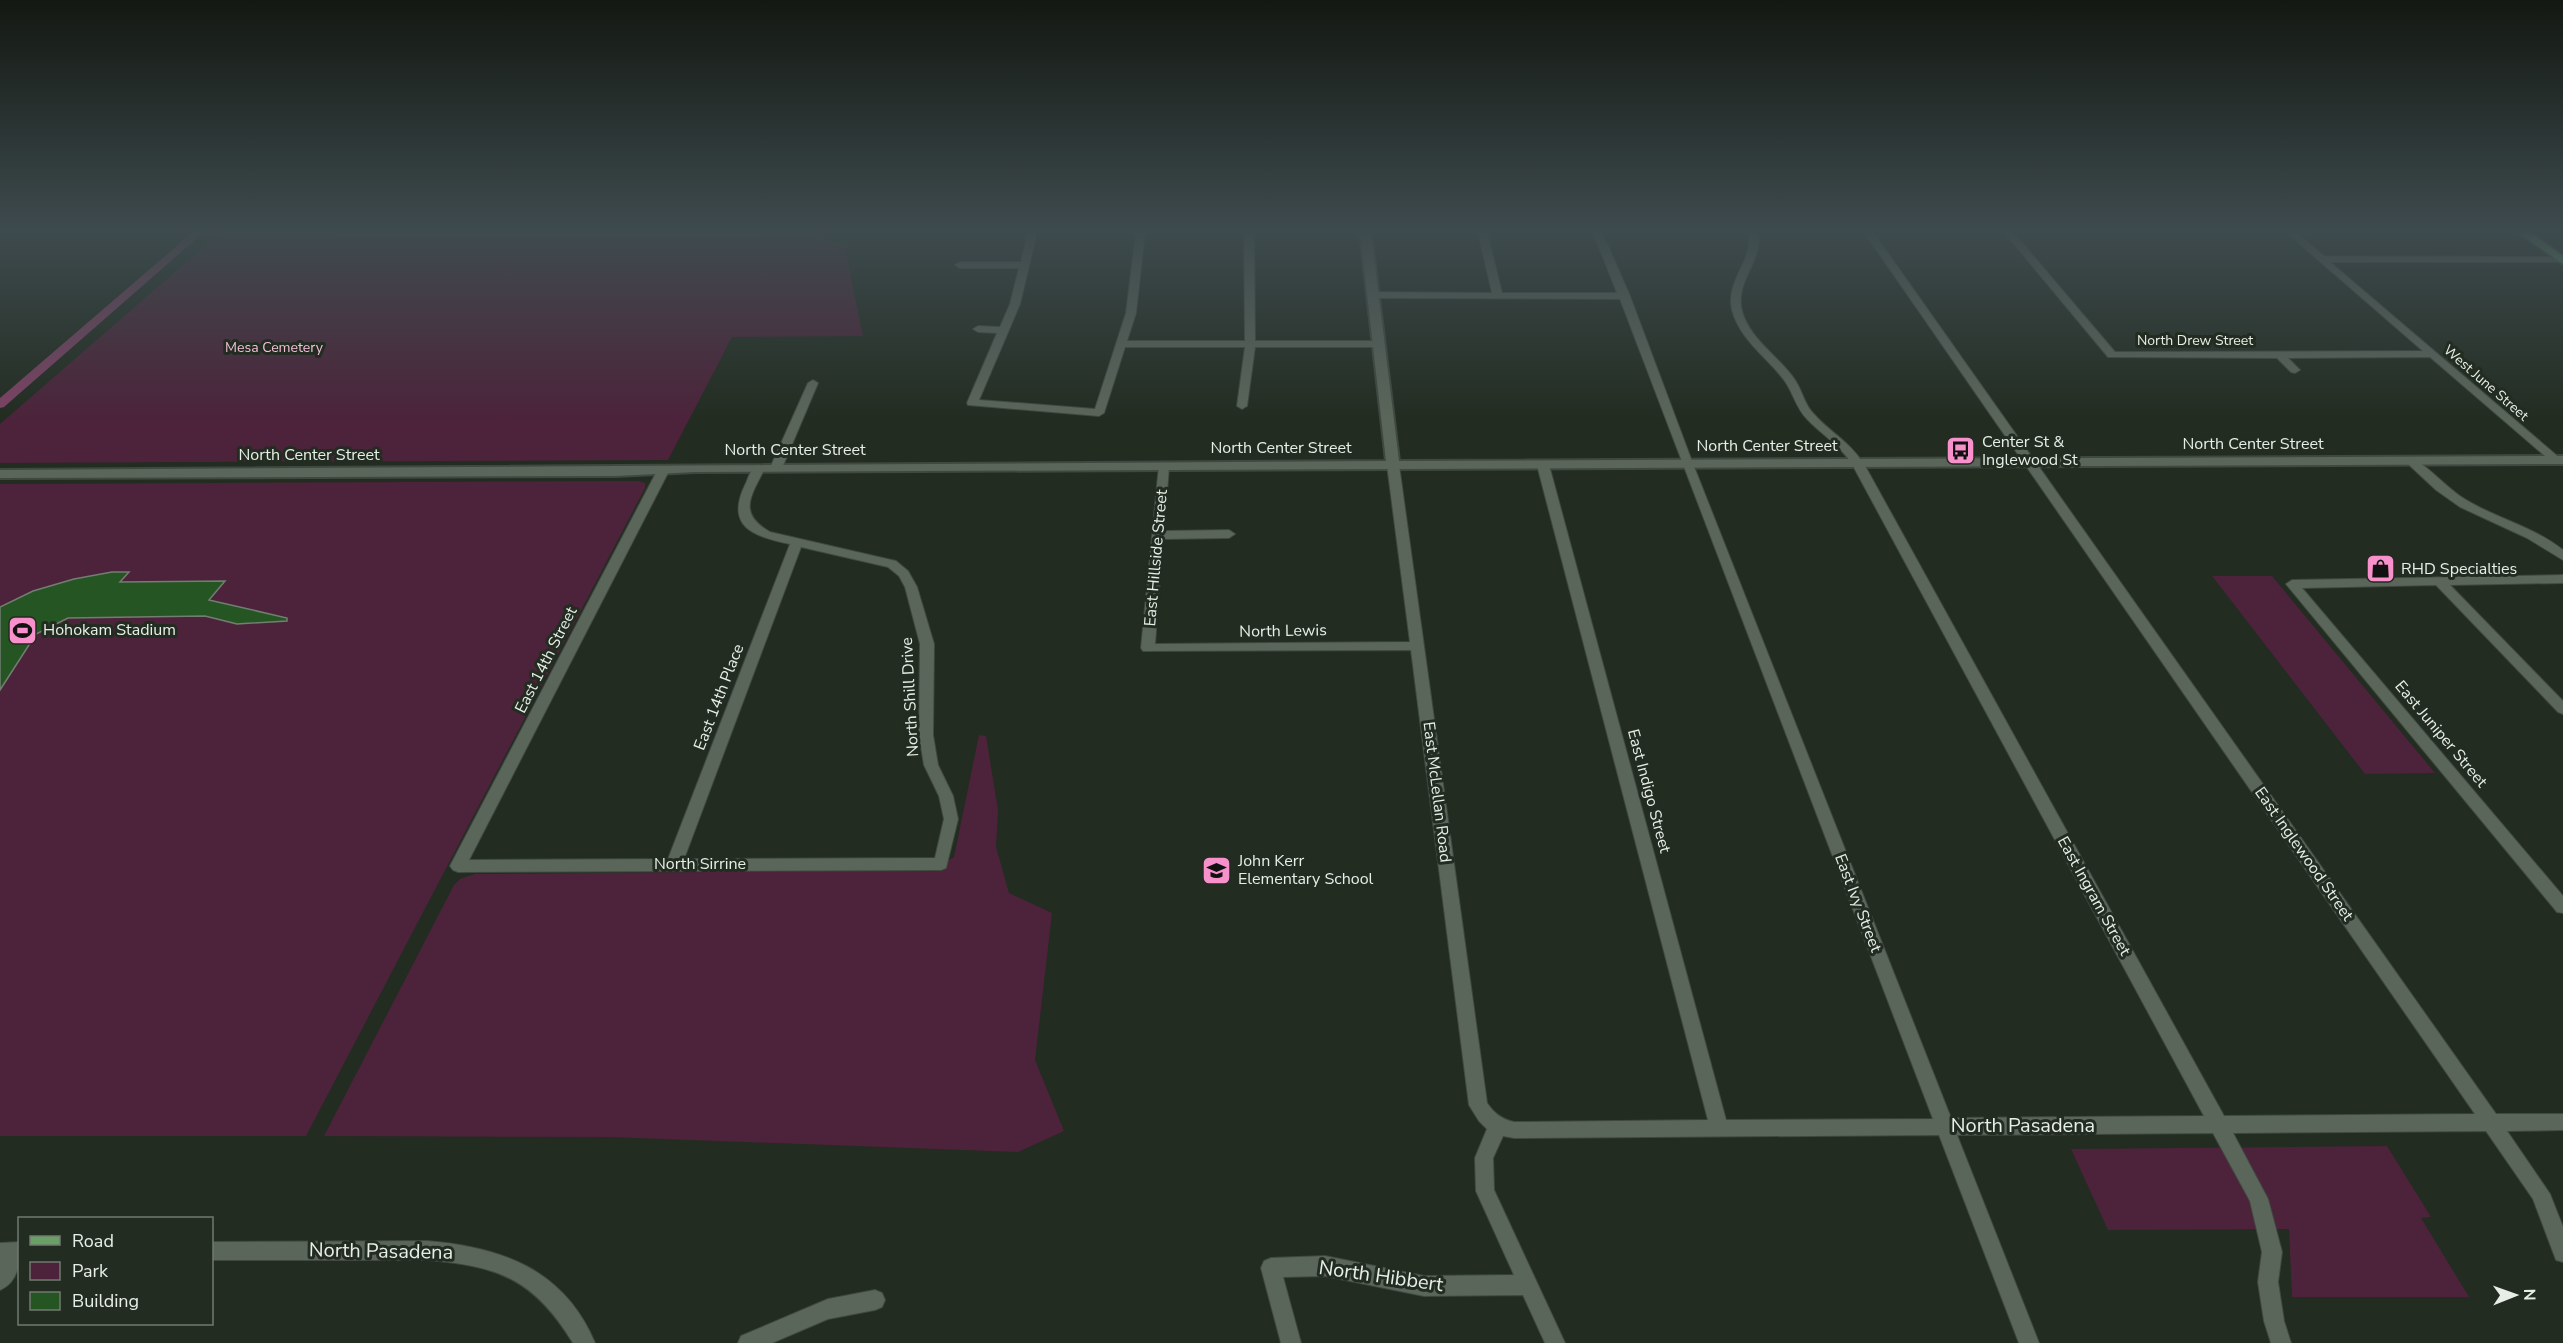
<svg xmlns="http://www.w3.org/2000/svg" width="2563" height="1343" font-family="'Nunito Sans',sans-serif">
  <style>
    .green { fill: #4c233a }
    .lines { fill: none; stroke-linecap: round; stroke-linejoin: round }
    .canal { fill: #7d4264; fill-rule: evenodd }
    .building { fill: #265524; stroke: #727e71; stroke-width: 1.5 }
    .minor-casing { stroke: #404840; stroke-width: 2 }
    .tertiary-casing { stroke: #404840; stroke-width: 4 }
    .primary-casing { stroke: #404840; stroke-width: 4 }
    .minor { fill: #5b665a; fill-rule: evenodd }
    .tertiary { fill: #5b665a; fill-rule: evenodd }
    .primary { fill: #69a066; fill-rule: evenodd }
    .labels { text-anchor: middle; dominant-baseline: central; stroke-width: 6; stroke-linejoin: round; paint-order: stroke }
    .far-street-label { font-size: 14px; fill: #e7eee7; stroke: #222c21 }
    .far-park-label { font-size: 14px; fill: #f6bfdc; stroke: #222c21 }
    .poi-label { font-size: 16px; fill: #e7eee7; stroke: #222c21; text-anchor: start }
    .street-label { font-size: 16px; fill: #e7eee7; stroke: #222c21 }
    .near-street-label { font-size: 20px; fill: #e7eee7; stroke: #222c21 }
  </style>
  <rect width="100%" height="100%" fill="#222c21"/>
  <g class="green">
    <polygon points="221,232 818,234 826,241 847,245 846,254 863,336 732,337 668,460 0,463 0,424"/>
    <polygon points="638,481 645,483 645,488 306,1136 0,1136 0,484"/>
    <polygon points="2212,576 2272,576 2435,773 2365,774"/>
    <polygon points="979,735 986,736 998,810 996,847 1009,893 1052,913 1035,1060 1064,1131 1018,1152 610,1137 324,1136 454,885 460,879 475,874 933,870 954,857"/>
    <polygon points="2387,1146 2431,1217 2421,1218 2469,1297 2292,1297 2289,1229 2108,1230 2071,1149"/>
  </g>
  <g class="lines">
    <polygon class="canal" points="193,232 204,232 4,407 0,408 0,398"/>
  </g>
  <polygon class="building" points="112,572 129,572 120,582 225,581 209,600 287,618 287,621 237,624 205,616 68,618 36,634 0,690 0,607 33,591 74,579"/>
  <g class="lines">
    <defs>
      <g id="minor">
        <polygon points="1028,232 1037,232 1020,304 979,400 1095,409 1126,313 1136,232 1145,232 1136,313 1127,341 1245,341 1244,232 1254,232 1255,341 1379,341 1384,344 1379,347 1255,347 1247,406 1242,409 1237,406 1245,347 1125,347 1104,413 1099,416 968,405 967,403 997,333 978,332 973,329 978,326 1000,327 1010,304 1019,268 960,268 955,265 960,262 1021,262"/>
        <path d="M1478,232H1487L1502,293H1617L1593,232H1602L1630,296L1693,464L1951,1118L2204,1116L1852,464C1840,445 1822,435 1807,419C1796,408 1793,392 1784,380C1767,357 1740,340 1732,310C1725,280 1754,261 1749,232H1758C1764,261 1734,281 1742,311C1750,340 1779,356 1795,380C1802,390 1804,403 1812,412C1829,432 1848,440 1864,464L2224,1116L2475,1114L1864,232H1873L2496,1114H2563V1130L2507,1131L2550,1194L2563,1227V1262L2556,1260L2533,1199L2486,1131L2233,1133L2268,1199L2282,1252L2278,1282L2284,1321L2291,1343H2271L2264,1321L2258,1282L2262,1252L2250,1201L2213,1133L1957,1135L2039,1343H2019L1939,1135L1514,1138L1503,1136L1493,1158L1494,1190L1565,1343H1545L1523,1295L1424,1296L1325,1276L1283,1277L1301,1343H1281L1261,1268L1264,1261L1271,1258L1325,1256L1424,1276L1514,1275L1476,1191L1475,1158L1487,1129L1479,1121L1469,1105L1411,650L1143,651L1141,648L1159,465H1167L1169,467L1164,531L1229,530L1235,534L1229,538L1163,539L1155,644L1410,642L1387,465L1393,462L1399,465L1487,1103C1494,1113 1501,1119 1514,1122L1708,1120L1537,465L1543,462L1549,465L1726,1120L1933,1119L1620,299L1372,298L1367,295L1372,292L1492,293Z"/>
        <polygon points="2004,232 2013,232 2115,352 2423,351 2286,232 2296,232 2324,256 2563,257 2563,261 2560,262 2330,262 2562,460 2556,463 2552,462 2430,357 2288,358 2300,370 2295,373 2291,372 2277,358 2108,357"/>
        <polygon points="813,380 818,383 782,468 780,470 772,470 770,468 808,383"/>
        <path d="M2411,458C2424,462 2448,489 2463,498C2494,518 2533,526 2563,550V560L2527,538L2460,507L2436,490L2407,463L2405,461Z"/>
        <path d="M759,465L765,468C751,496 737,513 770,532L896,561L908,571L917,587L934,644L933,735L938,765L953,796L958,819L946,868L941,870L458,872L453,870L450,866L658,469L664,466L670,469L469,860L668,859L790,544C753,536 724,527 746,483C749,476 751,467 759,465ZM801,547L888,567L899,576L905,587L920,644L919,735L924,765L939,796L944,819L935,858L684,859Z"/>
        <polygon points="2563,575 2563,583 2450,585 2563,701 2563,714 2558,712 2436,585 2302,588 2563,896 2563,913 2557,912 2286,584 2292,580"/>
        <path d="M427,1241C501,1247 564,1269 595,1343H573C534,1279 499,1266 427,1260H212V1242Z"/>
        <path d="M20,1242C20,1260 20,1281 0,1290V1243Z"/>
        <polygon points="875,1290 882,1293 885,1300 882,1307 875,1310 828,1319 772,1343 738,1343 741,1336 828,1299"/>
      </g>
      <polygon id="tertiary" points="1360,232 1371,232 1399,461 2563,456 2563,464 695,472 616,476 0,478 0,470 1386,461"/>
      <polygon id="primary" points="2517,232 2530,232 2563,256 2563,264"/>
    </defs>
    <use href="#minor" class="minor-casing"/>
    <use href="#tertiary" class="tertiary-casing"/>
    <use href="#primary" class="primary-casing"/>
    <use href="#minor" class="minor"/>
    <use href="#tertiary" class="tertiary"/>
    <use href="#primary" class="primary"/>
  </g>
  <linearGradient id="sky" x2="0" y2="1"><stop stop-color="#131812"/><stop offset="0.55" stop-color="#3e4b4e"/><stop offset="1" stop-color="#3e4b4e" stop-opacity="0"/></linearGradient>
  <rect width="2563" height="420" fill="url(#sky)"/>
  <defs>
    <symbol id="bus-square" viewBox="-11 -11 22 22"><rect x="-9" y="-9" width="18" height="18" rx="4" fill="#f890cb" stroke="#222c21"/><path d="M-5-6H5V4H4V6H2V4H-2V6H-4V4H-5ZM-3.5-4V0h7V-4ZM-3.5 1.2v1.5H-2V1.2ZM2 1.2v1.5H3.5V1.2Z" fill="#111"/></symbol>
    <symbol id="shop-square" viewBox="-11 -11 22 22"><rect x="-9" y="-9" width="18" height="18" rx="4" fill="#f890cb" stroke="#222c21"/><path d="M-5-2.5h2.3a2.7 3.5 0 0 1 5.4 0H5L5.5 6h-11ZM-1.5-2.5h3a1.5 2.3 0 0 0-3 0Z" fill="#111"/></symbol>
    <symbol id="stadium-square" viewBox="-11 -11 22 22"><rect x="-9" y="-9" width="18" height="18" rx="4" fill="#f890cb" stroke="#222c21"/><path d="M0-5a6.5 5 0 1 0 0 10a6.5 5 0 1 0 0-10ZM-3.5-1.8h7v3.6h-7Z" fill="#111"/></symbol>
    <symbol id="school-square" viewBox="-11 -11 22 22"><rect x="-9" y="-9" width="18" height="18" rx="4" fill="#f890cb" stroke="#222c21"/><path d="M0-5L7-2L0 1L-7-2ZM-4 1L0 2.5L4 1V4Q0 6-4 4Z" fill="#111"/></symbol>
  </defs>
  <g fill-rule="evenodd">
    <use href="#bus-square" x="1944" y="434" width="33" height="33"/>
    <use href="#shop-square" x="2364" y="552" width="33" height="33"/>
    <use href="#stadium-square" x="6" y="614" width="33" height="33"/>
    <use href="#school-square" x="1200" y="854" width="33" height="33"/>
  </g>
  <g class="labels">
    <g class="far-street-label">
      <text x="2195" y="340">North Drew Street</text>
      <text transform="translate(2486 383) rotate(41)">West June Street</text>
    </g>
    <g class="far-park-label">
      <text x="274" y="347">Mesa Cemetery</text>
    </g>
    <g class="poi-label">
      <text x="1982" y="442">Center St &amp;<tspan x="1982" dy="18">Inglewood St</tspan></text>
      <text x="2401" y="569">RHD Specialties</text>
      <text x="43" y="630">Hohokam Stadium</text>
      <text x="1238" y="861">John Kerr<tspan x="1238" dy="18">Elementary School</tspan></text>
    </g>
    <g class="street-label">
      <text x="2253" y="444">North Center Street</text>
      <text x="1767" y="446">North Center Street</text>
      <text x="1281" y="448">North Center Street</text>
      <text x="795" y="450">North Center Street</text>
      <text x="309" y="455">North Center Street</text>
      <text transform="translate(1156 558) rotate(-85)">East Hillside Street</text>
      <text transform="translate(1283 631) rotate(-1)">North Lewis</text>
      <text transform="translate(546 660) rotate(-63)">East 14th Street</text>
      <text transform="translate(719 697) rotate(-69)">East 14th Place</text>
      <text transform="translate(910 697) rotate(-93)">North Shill Drive</text>
      <text transform="translate(2441 734) rotate(50)">East Juniper Street</text>
      <text transform="translate(1649 791) rotate(75)">East Indigo Street</text>
      <text transform="translate(1437 792) rotate(83)">East McLellan Road</text>
      <text transform="translate(2304 854) rotate(55)">East Inglewood Street</text>
      <text x="700" y="864">North Sirrine</text>
      <text transform="translate(2094 896) rotate(61)">East Ingram Street</text>
      <text transform="translate(1858 903) rotate(69)">East Ivy Street</text>
    </g>
    <g class="near-street-label">
      <text x="2023" y="1125">North Pasadena</text>
      <text transform="translate(381 1251) rotate(1)">North Pasadena</text>
      <text transform="translate(1381 1276) rotate(8)">North Hibbert</text>
    </g>
  </g>
  <rect x="18" y="1217" width="195" height="108" fill="#222c21" stroke="#717a70" stroke-width="1.5"/>
  <rect x="30" y="1236" width="30" height="9" fill="#69a066" stroke="#717a70" stroke-width="1.5"/>
  <text x="72" y="1247" font-size="18" fill="#e7eee7">Road</text>
  <rect x="30" y="1262" width="30" height="18" fill="#4c233a" stroke="#717a70" stroke-width="1.5"/>
  <text x="72" y="1277" font-size="18" fill="#e7eee7">Park</text>
  <rect x="30" y="1292" width="30" height="18" fill="#265524" stroke="#717a70" stroke-width="1.5"/>
  <text x="72" y="1307" font-size="18" fill="#e7eee7">Building</text>
  <g transform="translate(2515 1295) rotate(89)" stroke="#222c21" stroke-width="4.5" paint-order="stroke">
  <path d="M0-4.5L10 22L0 15L-10 22Z" fill="#e7eee7"/>
  <text y="-9" font-size="16" font-weight="bold" text-anchor="middle" fill="#e7eee7">N</text>
  </g>
</svg>
